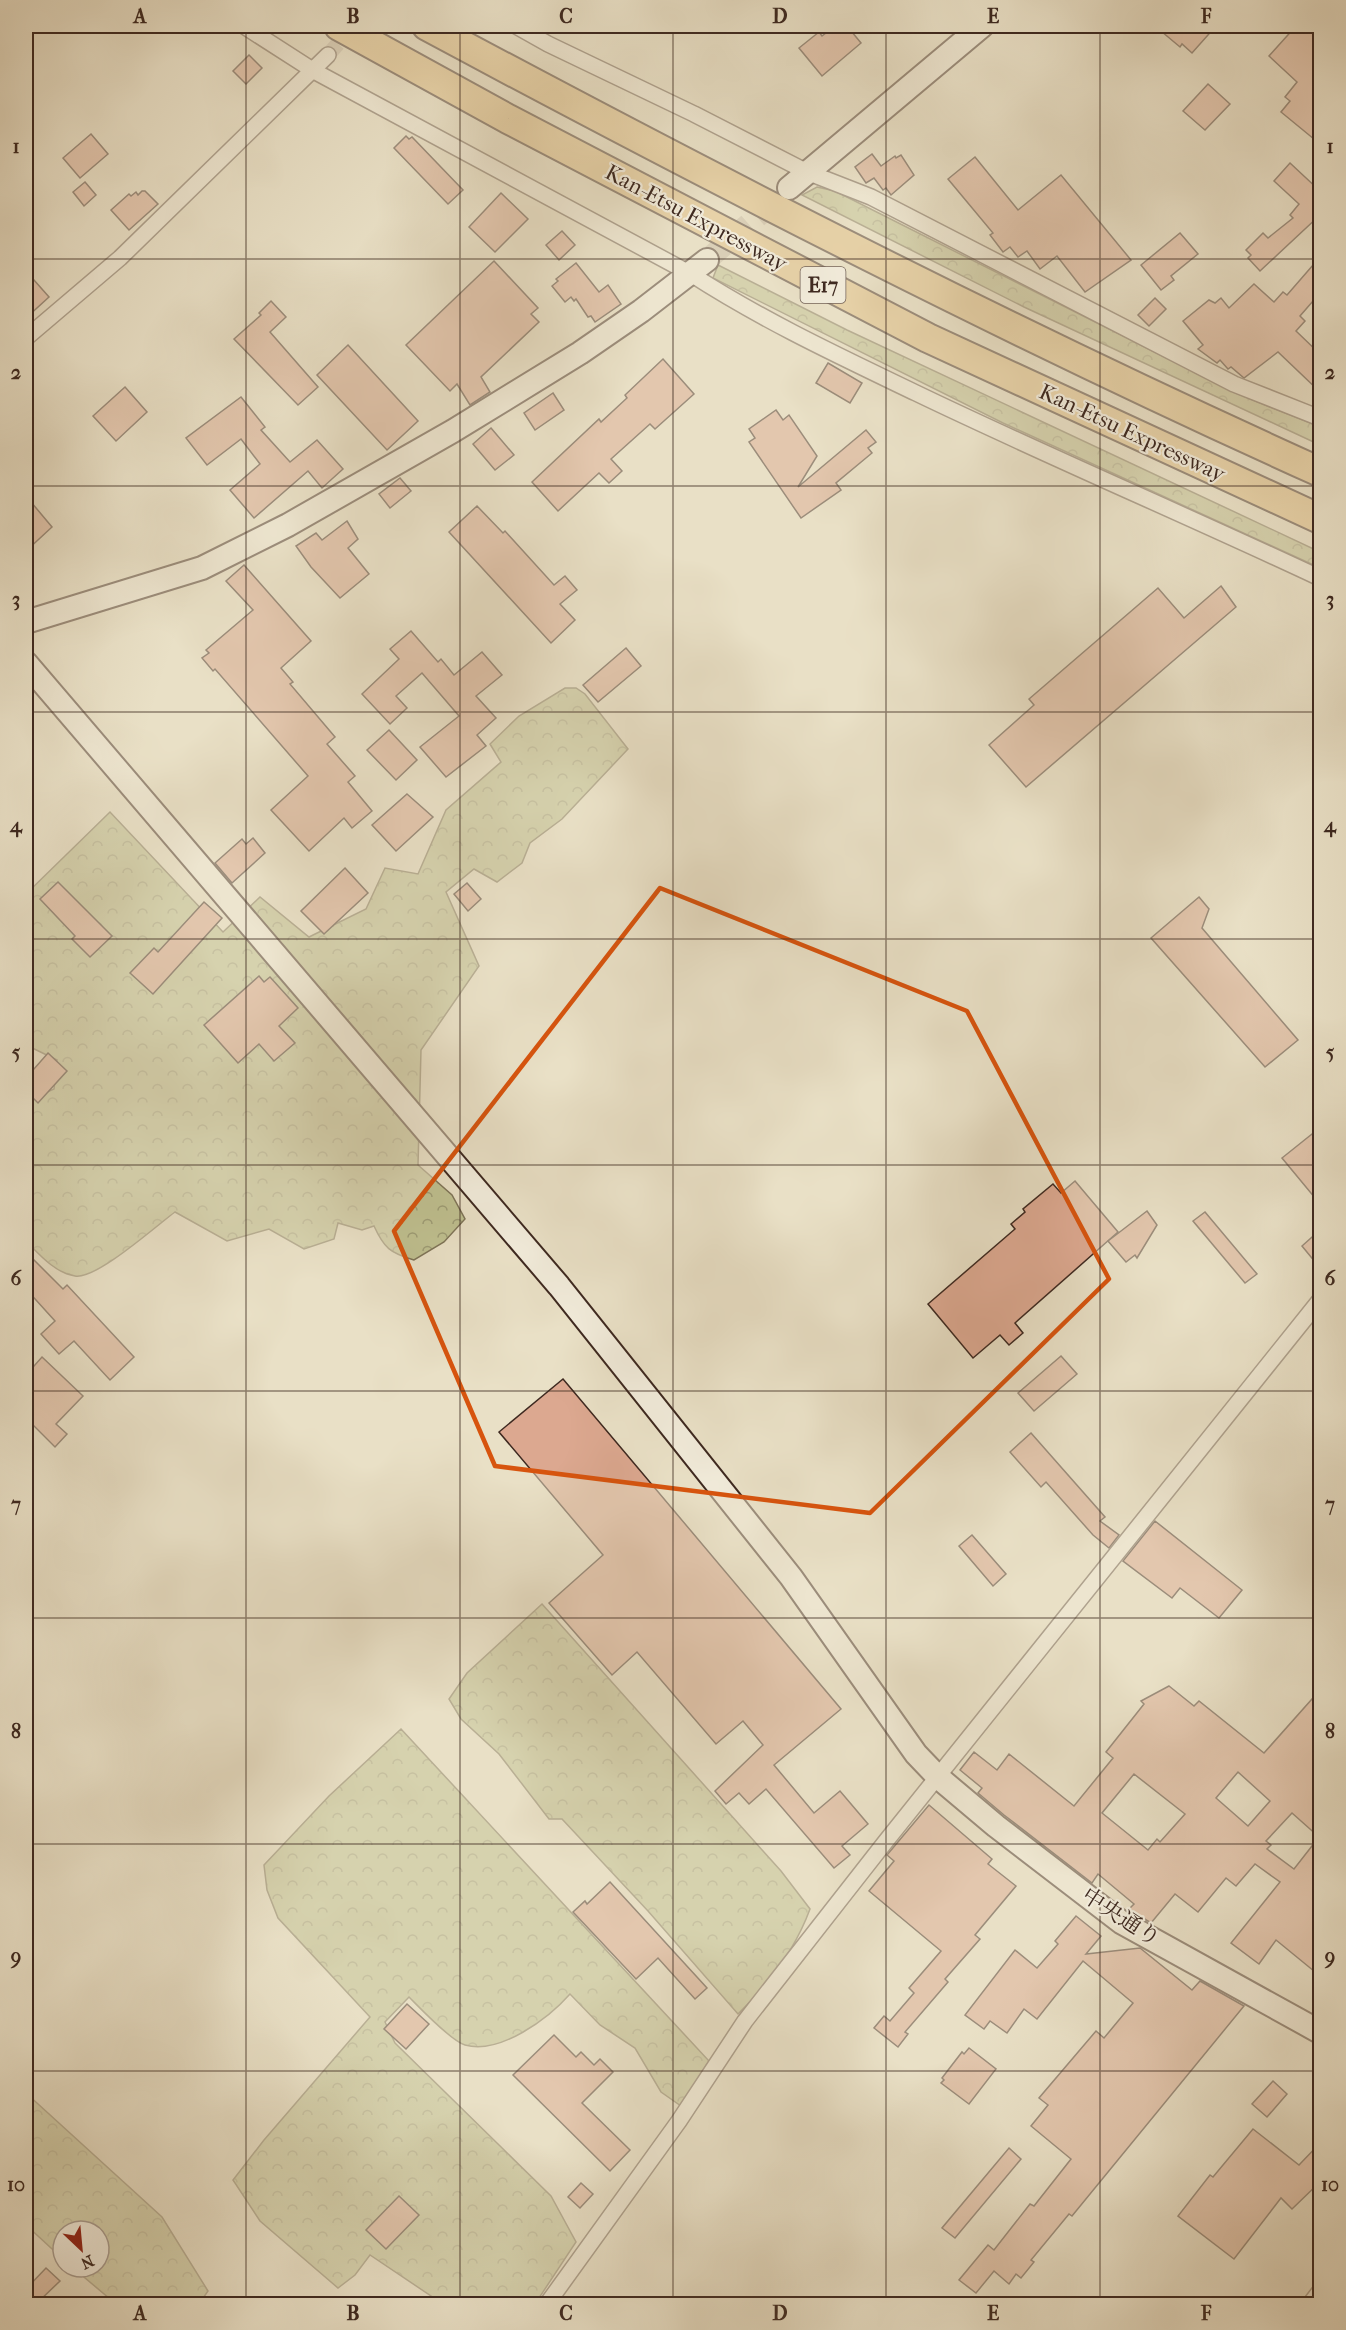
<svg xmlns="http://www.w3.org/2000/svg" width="1346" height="2330" font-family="'IM FELL French Canon','Noto Serif JP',serif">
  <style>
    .forest { fill: url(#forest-crowns); stroke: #7e7458; stroke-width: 1.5 }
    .building { fill: #dca890; stroke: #3e2920; stroke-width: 1.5; fill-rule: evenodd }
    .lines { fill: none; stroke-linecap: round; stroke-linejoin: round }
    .street-tunnel { stroke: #c7bba5; stroke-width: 15; stroke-dasharray: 15 8; stroke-linecap: butt }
    .secondary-tunnel { stroke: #c7bba5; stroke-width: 22; stroke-dasharray: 22 11; stroke-linecap: butt }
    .street-casing { stroke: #69574a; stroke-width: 18 }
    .secondary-casing { stroke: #3e2920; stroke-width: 26 }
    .highway-casing { stroke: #3e2920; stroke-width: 32 }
    .street { stroke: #f1ebda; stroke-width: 15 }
    .secondary { stroke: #f1ebda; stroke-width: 22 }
    .highway { stroke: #e4c083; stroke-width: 28 }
    .marked { fill: none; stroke: #d7540e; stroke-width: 4.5; stroke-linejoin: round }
    .grid { fill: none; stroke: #3e2920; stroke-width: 1.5; stroke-opacity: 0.55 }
    .labels { text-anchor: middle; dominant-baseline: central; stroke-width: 4.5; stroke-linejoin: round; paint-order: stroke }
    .shield { fill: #f1ebda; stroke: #746358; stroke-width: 1.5 }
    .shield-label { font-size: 21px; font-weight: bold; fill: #3e2920 }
    .street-label { font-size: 22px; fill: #3e2920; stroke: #f1ebda }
    .neatline { fill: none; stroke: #3e2920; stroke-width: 2 }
    .grid-label { font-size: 20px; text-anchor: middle; font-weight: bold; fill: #3e2920 }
  </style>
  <defs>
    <pattern id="forest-crowns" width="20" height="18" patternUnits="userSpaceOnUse" patternTransform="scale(1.5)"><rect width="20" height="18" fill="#bfc090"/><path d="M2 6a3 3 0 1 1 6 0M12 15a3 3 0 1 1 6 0" fill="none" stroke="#9d9c75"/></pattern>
  </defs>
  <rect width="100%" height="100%" fill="#e9e0c6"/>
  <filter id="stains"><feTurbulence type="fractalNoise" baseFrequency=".00333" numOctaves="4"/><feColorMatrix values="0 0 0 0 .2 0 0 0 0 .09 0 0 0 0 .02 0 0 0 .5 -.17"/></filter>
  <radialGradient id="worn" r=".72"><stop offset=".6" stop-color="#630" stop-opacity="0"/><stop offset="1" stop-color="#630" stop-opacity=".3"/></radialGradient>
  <g class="forest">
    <polygon points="817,187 835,191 1236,393 1320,427 1320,445 1024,307 802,195"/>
    <polygon points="718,265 847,330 1320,552 1320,568 1003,423 713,278"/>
    <path d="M565,688H576L585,694L628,749L562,819L530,843L522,863L497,882L474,869L446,892L479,966L421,1050L418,1165L452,1195L465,1219L444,1242L414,1260C390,1253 384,1248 374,1226L362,1230L338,1223L334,1239L304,1249L269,1229L227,1241L175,1212C156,1226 96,1280 75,1276C55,1273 39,1254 26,1241V1097L29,1100L54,1089L57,1060L26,1045V894L110,812L223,932L260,897L309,937L366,909L385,868L418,874L446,810L501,762L490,744L519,716Z"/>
    <path d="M542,1604L781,1871L810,1909C795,1950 769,1984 738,2014L648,1911L562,1819H549L499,1754L461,1719L449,1699L467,1673Z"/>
    <path d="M401,1729L709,2061L681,2106L661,2092L635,2048L600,2025L570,1994C549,2018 500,2055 465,2045C451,2041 421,2009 409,1997L385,2022L395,2043L551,2196L576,2242L535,2304H443L370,2255L355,2275L338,2288L260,2221L233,2180L264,2140L370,2017L278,1918L267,1890L264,1865L329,1796Z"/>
    <polygon points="26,2093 162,2217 208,2291 199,2304 116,2304 72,2267 99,2267 99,2231 63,2231 63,2259 26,2225"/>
  </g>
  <g class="building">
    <polygon points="835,26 847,26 861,43 822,76 799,48 819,32 822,36"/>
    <polygon points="1155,26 1216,26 1192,53 1182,44 1180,47"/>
    <polygon points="1296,26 1320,26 1320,144 1281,112 1290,101 1285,97 1297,82 1269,56"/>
    <polygon points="249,55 262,68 246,84 233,71"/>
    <polygon points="1208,84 1230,104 1205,130 1183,111"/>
    <polygon points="91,134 108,154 80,178 63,158"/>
    <polygon points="406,136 409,139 412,137 463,190 448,204 394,148"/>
    <polygon points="872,154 881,166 895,156 896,158 901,155 914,175 891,195 886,188 883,190 874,178 866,183 855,167"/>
    <polygon points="975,157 1018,210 1061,175 1131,260 1085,292 1057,256 1040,269 1027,251 1018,257 1010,247 1003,252 990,235 993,233 948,179"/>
    <polygon points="1290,163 1320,191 1320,215 1260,271 1248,258 1251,255 1246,250 1263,233 1268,238 1293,218 1290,215 1299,204 1274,181"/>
    <polygon points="85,182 96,195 84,206 73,192"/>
    <polygon points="142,191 145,191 158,204 129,230 111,210 129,194 131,196 136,192 138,195"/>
    <polygon points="501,193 528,219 495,252 469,227"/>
    <polygon points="562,231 575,245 559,260 546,245"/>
    <polygon points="1180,233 1198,254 1171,276 1174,280 1161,290 1141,265"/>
    <polygon points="1320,257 1320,293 1300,316 1305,321 1296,331 1320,354 1320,392 1278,352 1244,378 1231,367 1228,369 1220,360 1217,363 1198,349 1203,345 1183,321 1209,300 1215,303 1221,298 1229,308 1254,284 1274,302 1283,292 1287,295"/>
    <polygon points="494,261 538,308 531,314 539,322 481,377 490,392 470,405 457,384 450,391 406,345"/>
    <polygon points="576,263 599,292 608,285 621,304 595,322 591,316 588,317 576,299 574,301 571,297 565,302 552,286 558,281 556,279"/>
    <polygon points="26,271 49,297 26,318"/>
    <polygon points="1155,298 1166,309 1149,326 1138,315"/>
    <polygon points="271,301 286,317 270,332 318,387 298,405 234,339 261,315 259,313"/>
    <polygon points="348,345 418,421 387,450 317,375"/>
    <polygon points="663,359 694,394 655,429 650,424 611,459 622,471 609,483 599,473 558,511 532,482 599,419 601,422 627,398 625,395"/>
    <polygon points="828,363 862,383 850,403 816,383"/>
    <polygon points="125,387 147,412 116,441 93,416"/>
    <polygon points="553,393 564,410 535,430 524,413"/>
    <polygon points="241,397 265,427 261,430 290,462 317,440 343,469 322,488 308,471 254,518 230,490 260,464 241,439 207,465 186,438"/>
    <polygon points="776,410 783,420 789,415 817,456 798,487 866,430 876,442 868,448 872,453 836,483 841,490 801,518 749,442 755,438 749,429"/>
    <polygon points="491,428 514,455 495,470 473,444"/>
    <polygon points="400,478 411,491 390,508 379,494"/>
    <polygon points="26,496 52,527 26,551"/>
    <polygon points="477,506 503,533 505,531 554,585 565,576 577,590 560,604 575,620 551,643 449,532"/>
    <polygon points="347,521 358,539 348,548 369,574 340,598 311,567 296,546 316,533 322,540"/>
    <polygon points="244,565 311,641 281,668 293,682 290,684 335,737 327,744 355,776 348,782 372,811 352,828 344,818 309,851 271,810 308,776 215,669 213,671 202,658 209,653 206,650 253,610 226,581"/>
    <polygon points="1221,586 1236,607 1026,787 989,745 1034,705 1029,699 1158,588 1184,618"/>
    <polygon points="411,631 438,662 441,659 454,675 482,652 502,675 476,696 496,718 477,735 486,746 446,777 420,747 459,716 422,673 396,696 407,708 390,724 362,694 399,659 390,649"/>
    <polygon points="626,648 641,666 598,702 583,685"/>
    <polygon points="389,730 417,760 396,780 367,750"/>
    <polygon points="407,794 433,817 396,851 372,825"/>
    <polygon points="253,838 265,853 232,883 215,863 242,839 246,844"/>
    <polygon points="345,868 368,893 324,934 301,911"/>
    <polygon points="58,882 112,936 90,957 72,939 75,936 40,899"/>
    <polygon points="467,883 481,899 468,911 454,894"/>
    <polygon points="1199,897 1209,909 1202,928 1298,1040 1265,1067 1151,938"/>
    <polygon points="204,902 222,918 153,994 130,973 154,948 158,952"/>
    <polygon points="259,976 264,982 270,977 298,1008 279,1026 295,1043 274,1061 259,1044 238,1063 204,1025"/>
    <polygon points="48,1053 67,1071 38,1103 26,1091 26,1078"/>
    <polygon points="1312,1134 1320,1145 1320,1204 1282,1158"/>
    <polygon points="1075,1181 1118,1232 1015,1323 1023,1333 1009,1345 1000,1335 973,1358 928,1304 1015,1229 1011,1224 1025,1212 1023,1209 1053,1184 1061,1193"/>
    <polygon points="1147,1211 1157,1225 1137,1258 1135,1255 1126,1262 1108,1241"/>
    <polygon points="1205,1212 1257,1274 1245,1283 1193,1221"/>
    <polygon points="1320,1230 1320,1268 1302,1246"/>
    <polygon points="26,1252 63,1289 67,1285 134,1357 110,1380 74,1341 59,1354 41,1334 55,1321 26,1289"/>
    <polygon points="1061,1356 1077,1374 1034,1411 1018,1393"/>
    <polygon points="42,1357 83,1396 56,1424 67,1434 55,1447 26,1418 26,1375"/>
    <polygon points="563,1379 841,1709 774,1765 814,1813 840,1791 868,1824 842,1846 850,1855 834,1868 766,1789 749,1804 739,1793 726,1804 715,1791 763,1745 743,1721 716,1744 637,1652 612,1675 549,1603 603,1555 499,1432"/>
    <polygon points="1031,1433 1105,1517 1100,1521 1119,1535 1109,1548 1093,1535 1046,1482 1041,1487 1010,1452"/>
    <polygon points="1155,1521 1242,1590 1219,1618 1180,1588 1172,1598 1123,1561"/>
    <polygon points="972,1535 1006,1574 993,1586 959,1546"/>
    <path d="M1169,1686L1194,1706L1199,1701L1264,1753L1320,1690V1976L1276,1940L1259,1964L1231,1943L1280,1882L1255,1864L1236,1886L1226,1878L1198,1912L1175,1894L1151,1923L1129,1909L1134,1904L1098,1874L1092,1883L1004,1815L978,1793L982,1788L960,1770L974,1752L997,1770L1009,1754L1074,1806L1113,1758L1106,1752L1144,1704L1141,1701ZM1238,1772L1270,1801L1248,1826L1216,1798ZM1134,1774L1185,1814L1160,1842L1157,1839L1148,1850L1102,1813ZM1292,1813L1319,1837L1294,1869L1267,1849L1271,1845L1266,1841Z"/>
    <polygon points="929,1805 992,1859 988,1864 1016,1886 975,1935 980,1939 945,1979 948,1982 905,2032 908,2034 898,2047 874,2028 884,2016 890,2021 914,1993 909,1988 941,1951 869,1891 894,1861 887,1855"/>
    <polygon points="610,1882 707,1988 695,1999 658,1958 636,1979 573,1912 585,1901 587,1904"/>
    <polygon points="1076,1916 1101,1936 1086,1954 1140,1948 1192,1990 1200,1981 1244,2006 1072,2216 1069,2214 1031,2260 1034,2262 1021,2278 1016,2274 1009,2284 994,2271 976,2293 959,2280 988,2245 994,2250 1030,2204 1034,2206 1071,2159 1031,2126 1048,2105 1039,2098 1096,2031 1104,2038 1133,2003 1083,1961 1037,2019 1024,2009 1007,2033 990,2021 984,2029 965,2015 1015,1950 1037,1968 1058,1944 1055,1941"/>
    <polygon points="407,2004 429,2024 406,2049 384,2029"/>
    <polygon points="554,2035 576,2057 581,2052 594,2065 600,2059 613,2072 582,2103 630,2150 610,2171 513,2075"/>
    <polygon points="969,2048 996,2069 969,2104 941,2083 944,2080 942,2078 962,2052 964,2054"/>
    <polygon points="1273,2081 1287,2094 1267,2117 1252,2104"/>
    <polygon points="1253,2129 1299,2165 1320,2143 1320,2182 1292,2209 1281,2198 1234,2259 1178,2216 1210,2175 1213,2177"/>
    <polygon points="1009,2148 1021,2159 955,2238 942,2228"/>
    <polygon points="581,2183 593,2194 580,2208 568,2197"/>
    <polygon points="399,2196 419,2215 386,2249 366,2230"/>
    <polygon points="46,2268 60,2281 36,2304 26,2295 29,2292 26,2289"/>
  </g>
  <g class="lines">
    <polyline class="street-tunnel" points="328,55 352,28"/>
    <polyline class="secondary-tunnel" points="707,260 781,196"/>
    <defs>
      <g id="street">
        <path d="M244,26L314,71L691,274C762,320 839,356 916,393C1049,457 1186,515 1320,578"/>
        <polyline points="516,26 548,44 694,114 807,172 871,197 1234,384 1320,418"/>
        <polyline points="26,338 120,258 328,55"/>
        <polyline points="547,2304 679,2121 745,2021 886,1841 1320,1300"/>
        <polyline points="1310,2304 1320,2291"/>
      </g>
      <g id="secondary">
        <polyline points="789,188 982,26"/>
        <polyline points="26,622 202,568 288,525 453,431 580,353 641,311 707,260"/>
        <polyline points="26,663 559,1286 791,1577 916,1754 939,1778 996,1826 1121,1922 1320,2032"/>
      </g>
      <g id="highway">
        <polyline points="339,26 508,119 928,338 1320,519"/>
        <path d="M427,26C720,183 1016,335 1320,472"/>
      </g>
    </defs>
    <use href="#street" class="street-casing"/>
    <use href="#secondary" class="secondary-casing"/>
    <use href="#highway" class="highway-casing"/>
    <use href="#street" class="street"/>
    <use href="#secondary" class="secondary"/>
    <use href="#highway" class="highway"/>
  </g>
  <path d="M0 0H1346V2330H0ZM660,888L967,1011L1109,1279L870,1513L495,1466L394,1231Z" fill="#e9e0c6" fill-opacity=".55" fill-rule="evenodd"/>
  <path class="marked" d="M660,888L967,1011L1109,1279L870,1513L495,1466L394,1231Z"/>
  <path class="grid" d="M246,26V2304M460,26V2304M673,26V2304M886,26V2304M1100,26V2304M26,259H1320M26,486H1320M26,712H1320M26,939H1320M26,1165H1320M26,1391H1320M26,1618H1320M26,1844H1320M26,2071H1320"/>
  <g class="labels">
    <rect class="shield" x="800.5" y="267" width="45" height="36" rx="4.5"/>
    <g class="shield-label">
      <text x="823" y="285">E17</text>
    </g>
    <g class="street-label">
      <text transform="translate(696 218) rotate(28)">Kan-Etsu Expressway</text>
      <text transform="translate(1132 433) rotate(25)">Kan-Etsu Expressway</text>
      <text transform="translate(1121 1917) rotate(33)">中央通り</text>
    </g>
  </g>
  <rect width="1346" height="2330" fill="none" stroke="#e9e0c6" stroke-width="66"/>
  <g transform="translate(81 2249) rotate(154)"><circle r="28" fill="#f1ebda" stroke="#a99d90" stroke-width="1.5"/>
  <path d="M0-4.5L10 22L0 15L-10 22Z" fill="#8f2418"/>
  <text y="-9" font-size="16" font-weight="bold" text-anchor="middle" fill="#3e2920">N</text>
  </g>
  <rect x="33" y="33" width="1280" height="2264" class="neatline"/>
  <g class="grid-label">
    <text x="140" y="23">A</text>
    <text x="353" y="23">B</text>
    <text x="566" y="23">C</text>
    <text x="780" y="23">D</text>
    <text x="993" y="23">E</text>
    <text x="1206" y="23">F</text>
    <text x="16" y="153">1</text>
    <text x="1330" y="153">1</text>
    <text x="16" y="379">2</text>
    <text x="1330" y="379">2</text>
    <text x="16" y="606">3</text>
    <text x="1330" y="606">3</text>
    <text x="16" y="832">4</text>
    <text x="1330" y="832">4</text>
    <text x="16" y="1059">5</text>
    <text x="1330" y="1059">5</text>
    <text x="16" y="1285">6</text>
    <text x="1330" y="1285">6</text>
    <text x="16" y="1511">7</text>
    <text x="1330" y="1511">7</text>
    <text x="16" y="1738">8</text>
    <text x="1330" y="1738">8</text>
    <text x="16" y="1964">9</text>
    <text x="1330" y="1964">9</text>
    <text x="16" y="2191">10</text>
    <text x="1330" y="2191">10</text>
    <text x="140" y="2320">A</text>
    <text x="353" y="2320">B</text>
    <text x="566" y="2320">C</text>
    <text x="780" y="2320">D</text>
    <text x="993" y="2320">E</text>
    <text x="1206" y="2320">F</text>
  </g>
  <rect width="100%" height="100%" filter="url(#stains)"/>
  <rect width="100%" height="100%" fill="url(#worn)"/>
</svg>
